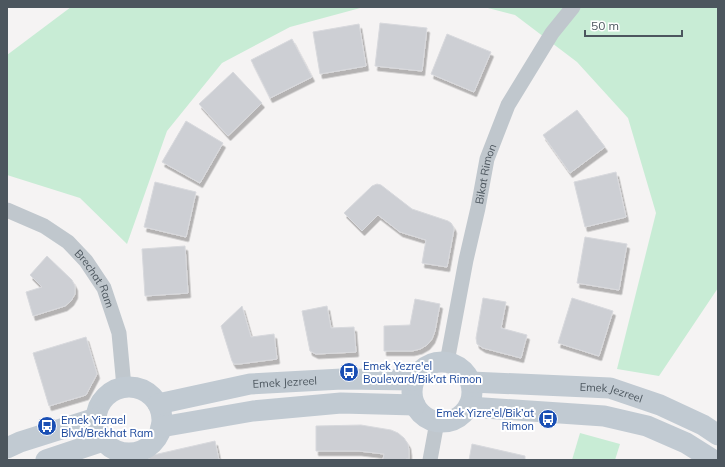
<svg xmlns="http://www.w3.org/2000/svg" width="725" height="467" font-family="Mulish,sans-serif">
  <style>
    .green { fill: #c8ecd5 }
    .building { fill: #cdcfd4; stroke: #d8d9dd; filter: url(#shadow) }
    .lines { fill: none; stroke-linecap: round; stroke-linejoin: round }
    .street { stroke: #c0c7cd; stroke-width: 15 }
    .secondary { stroke: #c1cad2; stroke-width: 21 }
    .labels { text-anchor: middle; dominant-baseline: central; stroke-width: 4; stroke-linejoin: round; paint-order: stroke }
    .street-label { font-size: 11px; fill: #4c565e; stroke: #fff }
    .transit-label { font-size: 11px; fill: #164399; stroke: #fff; text-anchor: start }
  </style>
  <defs>
    <filter id="shadow"><feDropShadow dx="2.5" dy="4.5" stdDeviation="0" flood-color="#0004"/></filter>
  </defs>
  <rect width="100%" height="100%" fill="#f5f3f3"/>
  <g class="green">
    <polygon points="71,7 364,7 290,27 222,63 167,131 127,244 80,198 7,175 7,55"/>
    <polygon points="484,7 718,7 718,288 659,376 617,369 656,213 628,118 577,62 515,15"/>
    <polygon points="580,433 620,444 615,460 572,460"/>
  </g>
  <g class="building">
    <polygon points="380,23 427,28 422,71 375,66"/>
    <polygon points="359,24 366,66 320,74 313,32"/>
    <polygon points="447,34 491,52 474,92 431,74"/>
    <polygon points="292,39 312,77 270,98 251,60"/>
    <polygon points="233,72 262,103 228,136 199,104"/>
    <polygon points="577,110 605,147 570,173 543,135"/>
    <polygon points="186,121 223,143 200,183 162,162"/>
    <polygon points="616,172 626,217 585,227 574,182"/>
    <polygon points="155,182 196,192 186,237 144,227"/>
    <polygon points="377,184 381,185 412,209 448,221 451,223 453,226 454,229 447,267 422,263 426,240 400,232 378,215 362,231 344,213 372,186"/>
    <polygon points="585,237 627,244 619,290 577,283"/>
    <polygon points="185,246 188,293 145,296 142,249"/>
    <polygon points="47,256 72,280 75,286 75,294 71,301 65,306 33,316 26,292 42,287 30,275"/>
    <polygon points="483,298 506,302 501,328 527,335 521,358 483,348 477,344 476,338"/>
    <polygon points="572,298 613,311 599,356 558,343"/>
    <polygon points="415,299 440,304 435,331 432,339 427,345 420,349 412,351 384,351 384,326 410,325"/>
    <polygon points="242,306 251,337 274,334 277,359 239,364 234,364 232,361 221,326"/>
    <polygon points="327,306 331,328 354,327 356,352 316,354 310,351 302,311"/>
    <polygon points="86,337 97,374 86,395 49,406 33,353"/>
    <polygon points="361,425 391,430 398,433 404,438 408,444 409,451 409,459 406,459 405,460 383,460 384,454 359,451 316,451 316,426"/>
    <polygon points="215,441 219,460 149,460 149,456"/>
    <polygon points="472,444 525,456 525,460 469,460"/>
  </g>
  <g class="lines">
    <g class="street">
      <path id="s1" d="M7,210L44,226L68,242L86,261L104,288L119,333L124,387"/>
      <path id="s2" d="M447,362L466,260L478,208L487,159L508,105L552,33L573,7"/>
      <polyline points="430,460 437,422"/>
    </g>
    <g class="secondary">
      <circle cx="442" cy="392" r="30"/>
      <path id="s3" d="M471,382L610,388L660,405L703,425L718,435"/>
      <circle cx="129" cy="420" r="33"/>
      <path id="s4" d="M158,404L250,384L342,379L414,380"/>
      <polyline points="469,407 604,416 647,426 686,443 713,460"/>
      <polyline points="161,427 253,411 341,403 415,405"/>
      <polyline points="7,448 20,442 96,418"/>
      <polyline points="46,460 103,441"/>
    </g>
  </g>
  <defs>
    <symbol id="bus-disc" viewBox="-11 -11 22 22"><circle r="9.5" fill="#1a4fb4" stroke="#fff"/><path d="M-5-6H5V4H4V6H2V4H-2V6H-4V4H-5ZM-3.5-4V0h7V-4ZM-3.5 1.2v1.5H-2V1.2ZM2 1.2v1.5H3.5V1.2Z" fill="#fff"/></symbol>
  </defs>
  <g fill-rule="evenodd">
    <use href="#bus-disc" x="338" y="361" width="22" height="22"/>
    <use href="#bus-disc" x="537" y="408" width="22" height="22"/>
    <use href="#bus-disc" x="36" y="415" width="22" height="22"/>
  </g>
  <g class="labels">
    <g class="street-label">
      <text stroke="none"><textPath href="#s2" startOffset="192">Bikat Rimon</textPath></text>
      <text stroke="none"><textPath href="#s1" startOffset="115">Brechat Ram</textPath></text>
      <text stroke="none"><textPath href="#s4" startOffset="129">Emek Jezreel</textPath></text>
      <text stroke="none"><textPath href="#s3" startOffset="141">Emek Jezreel</textPath></text>
    </g>
    <g class="transit-label">
      <text x="363" y="366">Emek Yezre'el<tspan x="363" dy="13">Boulevard/Bik'at Rimon</tspan></text>
      <text x="534" y="413" text-anchor="end">Emek Yizre’el/Bik’at<tspan x="534" dy="13">Rimon</tspan></text>
      <text x="61" y="420">Emek Yizrael<tspan x="61" dy="13">Blvd/Brekhat Ram</tspan></text>
    </g>
  </g>
  <rect width="725" height="467" fill="none" stroke="#4c565e" stroke-width="16"/>
  <path d="M585 30v6h97v-6" fill="none" stroke="#4c565e" stroke-width="2"/>
  <text x="591" y="30" font-size="12" fill="#4c565e" stroke="#ffffff" stroke-width="3" paint-order="stroke">50 m</text>
</svg>
